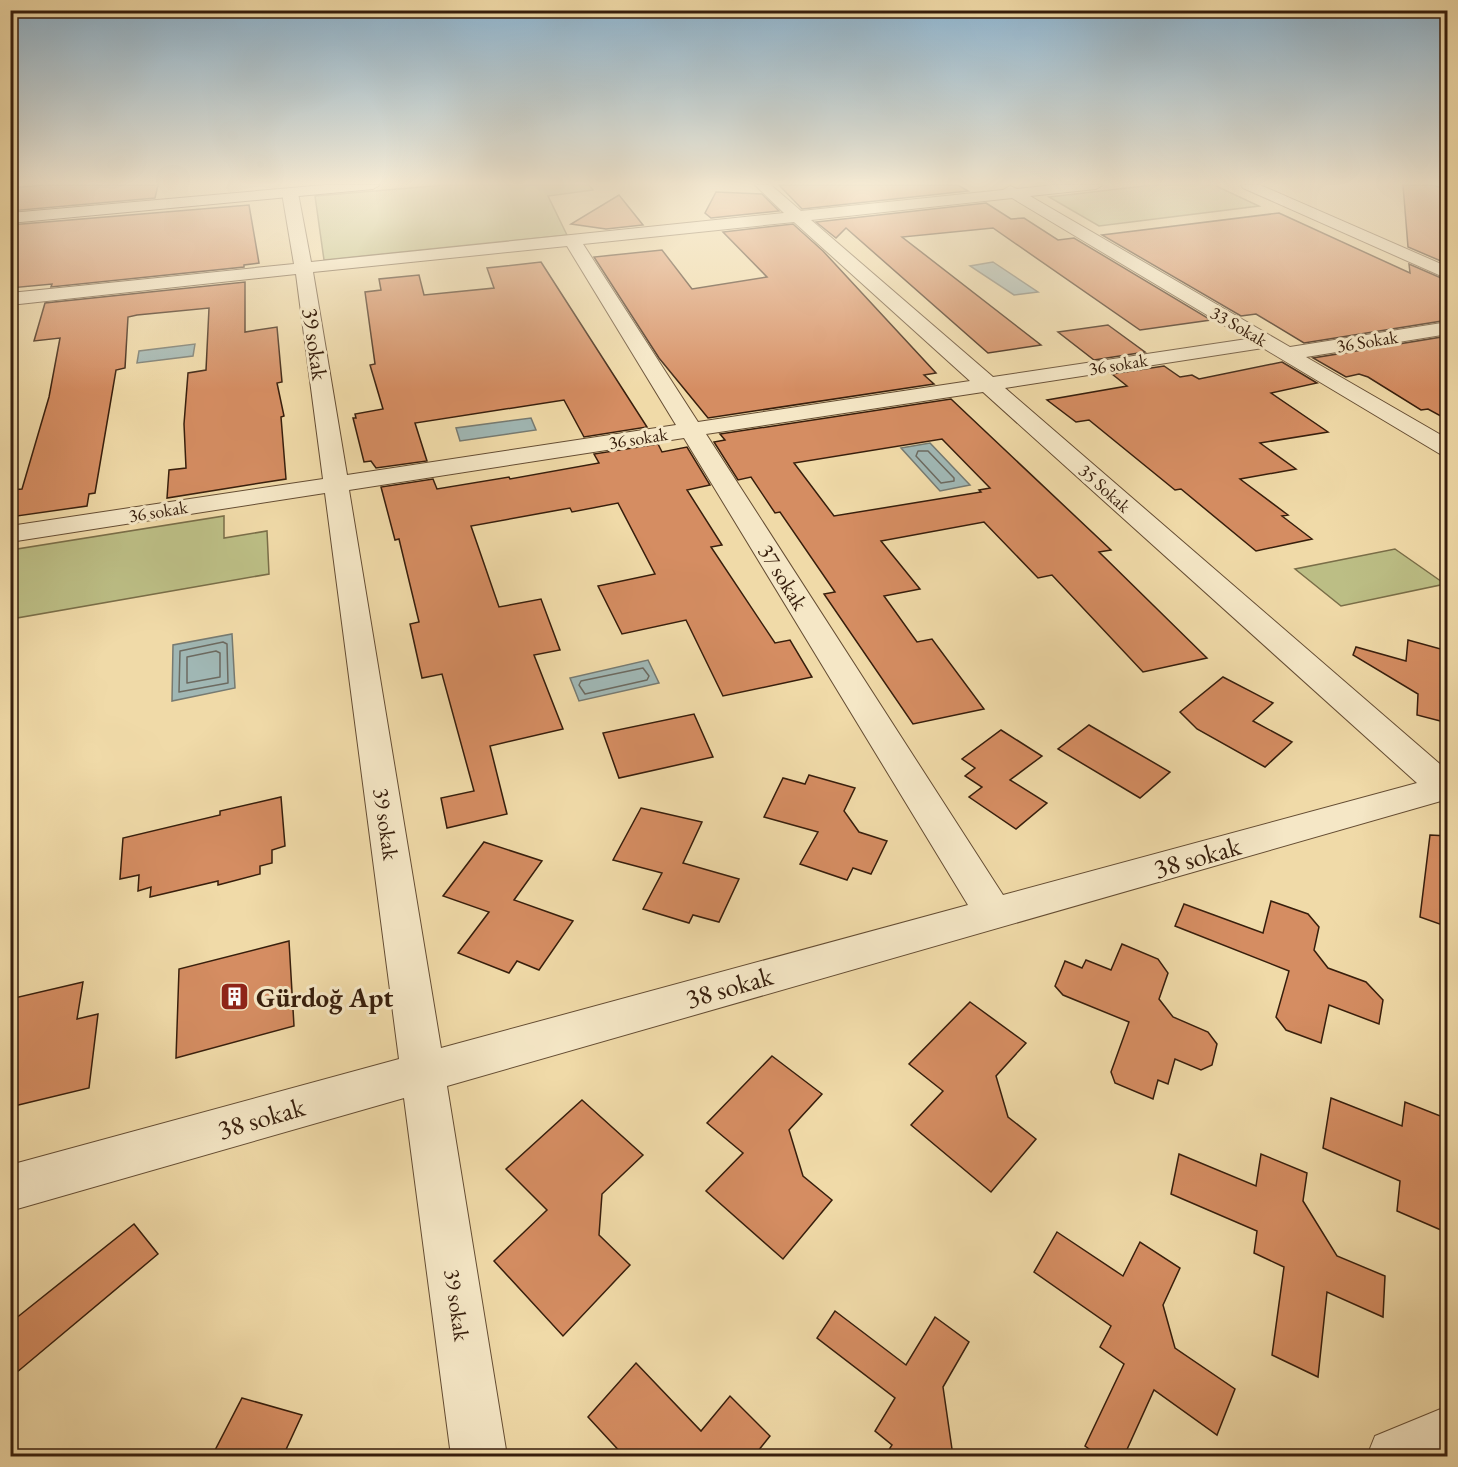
<svg xmlns="http://www.w3.org/2000/svg" width="1458" height="1467" font-family="'EB Garamond',serif">
  <style>
    .green { fill: #bcbe85; stroke: #7a6e48; stroke-width: 1.5 }
    .water { fill: #a0b7b4; stroke: #767a71; stroke-width: 1.5 }
    .lines { fill: none; stroke-linecap: round; stroke-linejoin: round }
    .shore { stroke: #6c6a60; stroke-width: 1.5 }
    .building { fill: #d58d62; stroke: #371e0c; stroke-width: 1.5; fill-rule: evenodd }
    .street-casing { stroke: #654d33; stroke-width: 2 }
    .secondary-casing { stroke: #371e0c; stroke-width: 2 }
    .street { fill: #f5e7c6; fill-rule: evenodd }
    .secondary { fill: #f5e7c6; fill-rule: evenodd }
    .labels { text-anchor: middle; dominant-baseline: central; stroke-width: 6; stroke-linejoin: round; paint-order: stroke }
    .far-street-label { font-size: 18px; fill: #371e0c; stroke: #f5e7c6 }
    .street-label { font-size: 22px; fill: #371e0c; stroke: #f5e7c6 }
    .near-street-label { font-size: 27px; fill: #371e0c; stroke: #f5e7c6 }
    .near-poi-label { font-size: 27px; font-weight: bold; fill: #371e0c; stroke: #f5e7c6; text-anchor: start }
  </style>
  <rect width="100%" height="100%" fill="#f0daa8"/>
  <filter id="stains"><feTurbulence type="fractalNoise" baseFrequency=".00333" numOctaves="4"/><feColorMatrix values="0 0 0 0 .2 0 0 0 0 .09 0 0 0 0 .02 0 0 0 .5 -.17"/></filter>
  <radialGradient id="worn" r=".72"><stop offset=".6" stop-color="#630" stop-opacity="0"/><stop offset="1" stop-color="#630" stop-opacity=".3"/></radialGradient>
  <g class="green">
    <polygon points="445,185 589,185 593,190 548,196 567,235 324,260 315,196"/>
    <polygon points="1153,185 1214,185 1259,206 1099,226 1049,197"/>
    <polygon points="224,516 224,538 267,531 269,574 11,619 11,550"/>
    <polygon points="1395,549 1445,584 1341,606 1295,569"/>
  </g>
  <g class="water">
    <polygon points="993,262 1038,292 1014,295 970,266"/>
    <polygon points="195,344 193,356 137,363 139,351"/>
    <polygon points="531,418 536,430 460,441 456,428"/>
    <polygon points="930,443 970,485 940,491 901,448"/>
    <polygon points="232,634 235,688 172,701 173,645"/>
    <polygon points="648,660 659,683 579,701 570,678"/>
  </g>
  <g class="lines">
    <g class="shore">
      <polygon points="918,451 928,451 954,478 954,481 941,483 916,456"/>
      <polygon points="223,642 227,644 228,683 179,692 180,651"/>
      <polygon points="216,651 220,653 220,677 187,683 187,657"/>
      <polygon points="643,668 649,676 647,680 585,694 579,685 581,681"/>
    </g>
  </g>
  <g class="building">
    <polygon points="45,185 158,185 155,198 10,211 10,188"/>
    <polygon points="779,185 958,185 968,191 802,209"/>
    <polygon points="1403,185 1433,185 1448,190 1448,264 1408,247"/>
    <polygon points="716,192 762,194 779,211 711,218 705,213"/>
    <polygon points="619,195 643,225 606,229 571,224"/>
    <polygon points="986,203 1011,219 1024,218 1058,240 1074,238 1211,320 1140,330 993,228 902,237 1041,345 988,353 846,228 836,238 816,222"/>
    <polygon points="249,205 259,263 244,265 244,267 51,287 52,284 10,288 10,225"/>
    <polygon points="1279,213 1410,273 1409,264 1448,281 1448,320 1304,343 1256,314 1241,316 1102,235"/>
    <polygon points="793,224 823,251 936,373 924,375 934,384 708,418 659,358 594,257 662,250 692,289 767,277 723,232"/>
    <polygon points="541,262 647,427 584,437 564,400 415,423 427,461 376,468 371,461 364,462 353,418 356,418 355,414 383,409 370,365 375,364 365,292 381,290 379,279 419,275 424,295 494,288 487,268"/>
    <polygon points="245,282 245,332 277,327 282,382 277,383 284,416 281,417 286,479 167,498 169,470 186,468 184,424 188,373 206,370 209,308 137,315 128,317 125,368 116,370 95,493 89,494 87,506 10,517 10,490 22,489 49,397 60,338 34,341 45,303"/>
    <polygon points="1108,325 1145,352 1094,360 1058,332"/>
    <polygon points="1448,336 1448,420 1428,409 1421,410 1368,377 1359,374 1346,377 1313,358"/>
    <polygon points="1282,362 1317,383 1271,393 1328,432 1260,443 1296,469 1240,479 1288,515 1282,516 1312,539 1256,551 1181,489 1175,490 1089,420 1076,422 1047,400 1127,386 1112,374 1164,366 1180,377 1192,375 1199,379"/>
    <path d="M951,399L1111,550L1099,552L1207,658L1143,672L1052,575L1038,578L984,522L881,541L920,589L884,596L917,642L932,639L984,709L913,724L824,594L835,592L780,512L775,513L751,477L738,480L714,442L725,440L720,434ZM942,439L990,488L979,490L981,492L834,516L794,463Z"/>
    <polygon points="658,444 662,452 687,447 710,485 687,490 722,545 711,547 775,643 790,640 812,677 723,696 686,620 622,634 598,586 655,574 618,503 572,512 570,508 471,526 499,607 541,599 560,650 534,655 563,729 490,746 507,814 447,828 441,798 474,791 442,674 422,678 410,624 419,622 399,539 395,540 381,487 433,479 437,489 509,477 510,479 599,463 594,454"/>
    <polygon points="1408,640 1448,651 1448,723 1417,715 1418,694 1353,655 1356,647 1406,661"/>
    <polygon points="1223,677 1273,703 1253,721 1292,742 1265,767 1197,729 1180,712"/>
    <polygon points="694,714 713,757 619,778 603,733"/>
    <polygon points="1089,725 1170,772 1140,798 1058,749"/>
    <polygon points="1001,730 1042,756 1010,780 1047,803 1016,829 969,797 982,787 965,776 975,768 962,759"/>
    <polygon points="809,775 855,788 844,811 859,832 887,841 871,874 853,868 847,880 800,864 818,832 764,817 783,778 805,784"/>
    <polygon points="281,797 285,846 272,850 272,863 260,866 260,874 218,885 218,881 150,897 151,887 138,891 139,875 120,879 123,838 220,815 220,811"/>
    <polygon points="641,808 702,822 683,863 739,879 719,922 693,915 689,923 643,909 662,873 613,860"/>
    <polygon points="1430,835 1448,836 1448,927 1420,917"/>
    <polygon points="484,842 542,861 514,900 573,921 539,970 517,961 509,973 458,953 489,912 443,896"/>
    <polygon points="1271,901 1308,914 1319,927 1314,950 1328,968 1366,982 1383,1000 1379,1024 1329,1005 1321,1043 1286,1030 1276,1017 1289,971 1175,926 1184,904 1263,933"/>
    <polygon points="289,941 294,1026 176,1058 179,969"/>
    <polygon points="1122,944 1158,959 1168,973 1159,999 1173,1017 1208,1032 1217,1044 1212,1065 1201,1070 1175,1059 1168,1084 1158,1080 1153,1099 1115,1083 1111,1072 1129,1022 1063,995 1055,986 1065,961 1082,968 1086,960 1111,970"/>
    <polygon points="83,982 77,1019 98,1014 89,1088 10,1107 10,999"/>
    <polygon points="970,1002 1026,1043 996,1076 1008,1117 1036,1139 991,1192 911,1125 943,1091 909,1064"/>
    <polygon points="772,1056 822,1094 789,1130 803,1176 832,1200 783,1259 706,1191 743,1153 707,1123"/>
    <polygon points="1331,1098 1402,1126 1405,1102 1448,1119 1448,1233 1397,1211 1400,1181 1323,1148"/>
    <polygon points="582,1100 643,1155 602,1194 599,1235 630,1265 563,1336 494,1261 547,1210 506,1169"/>
    <polygon points="1179,1154 1256,1186 1261,1154 1307,1173 1303,1201 1337,1256 1385,1276 1383,1317 1327,1292 1318,1377 1272,1355 1284,1267 1254,1253 1257,1231 1171,1194"/>
    <polygon points="134,1224 158,1254 10,1378 10,1323"/>
    <polygon points="1057,1232 1123,1276 1140,1242 1180,1268 1163,1305 1175,1348 1235,1389 1217,1435 1154,1390 1124,1456 1099,1456 1085,1446 1124,1364 1100,1347 1111,1326 1034,1272"/>
    <polygon points="835,1311 906,1365 935,1317 969,1342 943,1387 953,1456 885,1456 892,1445 875,1431 895,1398 817,1338"/>
    <polygon points="636,1363 701,1431 730,1396 770,1436 754,1456 624,1456 588,1417"/>
    <polygon points="242,1398 302,1415 283,1456 212,1456"/>
  </g>
  <g class="lines">
    <defs>
      <g id="street">
        <path d="M755,185H771L801,211L1003,190L1010,186L1017,189L1054,185H1103L1096,189L1030,196L1290,347L1448,322V334L1306,357L1448,439V456L1440,454L1263,348L1005,388L1448,771V803L1441,801L447,1086L507,1456H451L404,1098L10,1211V1165L399,1059L325,493L10,542V526L323,479L296,274L10,305V293L294,264L282,193L290,188L298,193L311,262L784,213ZM1012,198L1247,339L993,377L811,220ZM794,222L970,381L698,422L583,244ZM567,246L676,425L347,475L313,272ZM983,392L1417,783L1003,895L706,434ZM684,438L968,905L441,1048L349,490Z"/>
        <polygon points="1241,185 1260,185 1448,267 1448,279 1243,188"/>
        <polygon points="1448,1406 1448,1456 1367,1456 1375,1436"/>
      </g>
      <polygon id="secondary" points="325,185 380,185 373,189 10,223 10,213"/>
    </defs>
    <use href="#street" class="street-casing"/>
    <use href="#secondary" class="secondary-casing"/>
    <use href="#street" class="street"/>
    <use href="#secondary" class="secondary"/>
  </g>
  <linearGradient id="sky" x2="0" y2="1"><stop stop-color="#8bb5d3"/><stop offset="0.47" stop-color="#f8eed8"/><stop offset="1" stop-color="#f8eed8" stop-opacity="0"/></linearGradient>
  <rect width="1458" height="390" fill="url(#sky)"/>
  <defs>
    <symbol id="building-square" viewBox="-11 -11 22 22"><rect x="-9" y="-9" width="18" height="18" rx="4" fill="#8f2418" stroke="#f5e7c6"/><path d="M-4-6H4V6H1V3H-1V6H-4ZM-2.5-4.3h1.7v1.8h-1.7ZM.8-4.3h1.7v1.8H.8ZM-2.5-1h1.7V.8h-1.7ZM.8-1h1.7V.8H.8Z" fill="#fff"/></symbol>
  </defs>
  <g fill-rule="evenodd">
    <use href="#building-square" x="218" y="980" width="33" height="33"/>
  </g>
  <g class="labels">
    <g class="far-street-label">
      <text transform="translate(1239 326) rotate(30)">33 Sokak</text>
      <text transform="translate(1367 341) rotate(-9)">36 Sokak</text>
      <text transform="translate(1118 364) rotate(-9)">36 sokak</text>
      <text transform="translate(638 438) rotate(-9)">36 sokak</text>
      <text transform="translate(1105 488) rotate(42)">35 Sokak</text>
      <text transform="translate(158 511) rotate(-9)">36 sokak</text>
    </g>
    <g class="street-label">
      <text transform="translate(315 344) rotate(82)">39 sokak</text>
      <text transform="translate(783 577) rotate(58)">37 sokak</text>
      <text transform="translate(386 824) rotate(82)">39 sokak</text>
      <text transform="translate(457 1305) rotate(82)">39 sokak</text>
    </g>
    <g class="near-street-label">
      <text transform="translate(1197 857) rotate(-16)">38 sokak</text>
      <text transform="translate(729 987) rotate(-16)">38 sokak</text>
      <text transform="translate(261 1118) rotate(-16)">38 sokak</text>
    </g>
    <g class="near-poi-label">
      <text x="256" y="997">Gürdoğ Apt</text>
    </g>
  </g>
  <rect width="1458" height="1467" fill="none" stroke="#f0daa8" stroke-width="36"/>
  <rect x="12" y="12" width="1434" height="1443" fill="none" stroke="#371e0c" stroke-width="3"/>
  <rect x="18" y="18" width="1422" height="1431" fill="none" stroke="#371e0c" stroke-width="1.5"/>
  <rect width="100%" height="100%" filter="url(#stains)"/>
  <rect width="100%" height="100%" fill="url(#worn)"/>
</svg>
